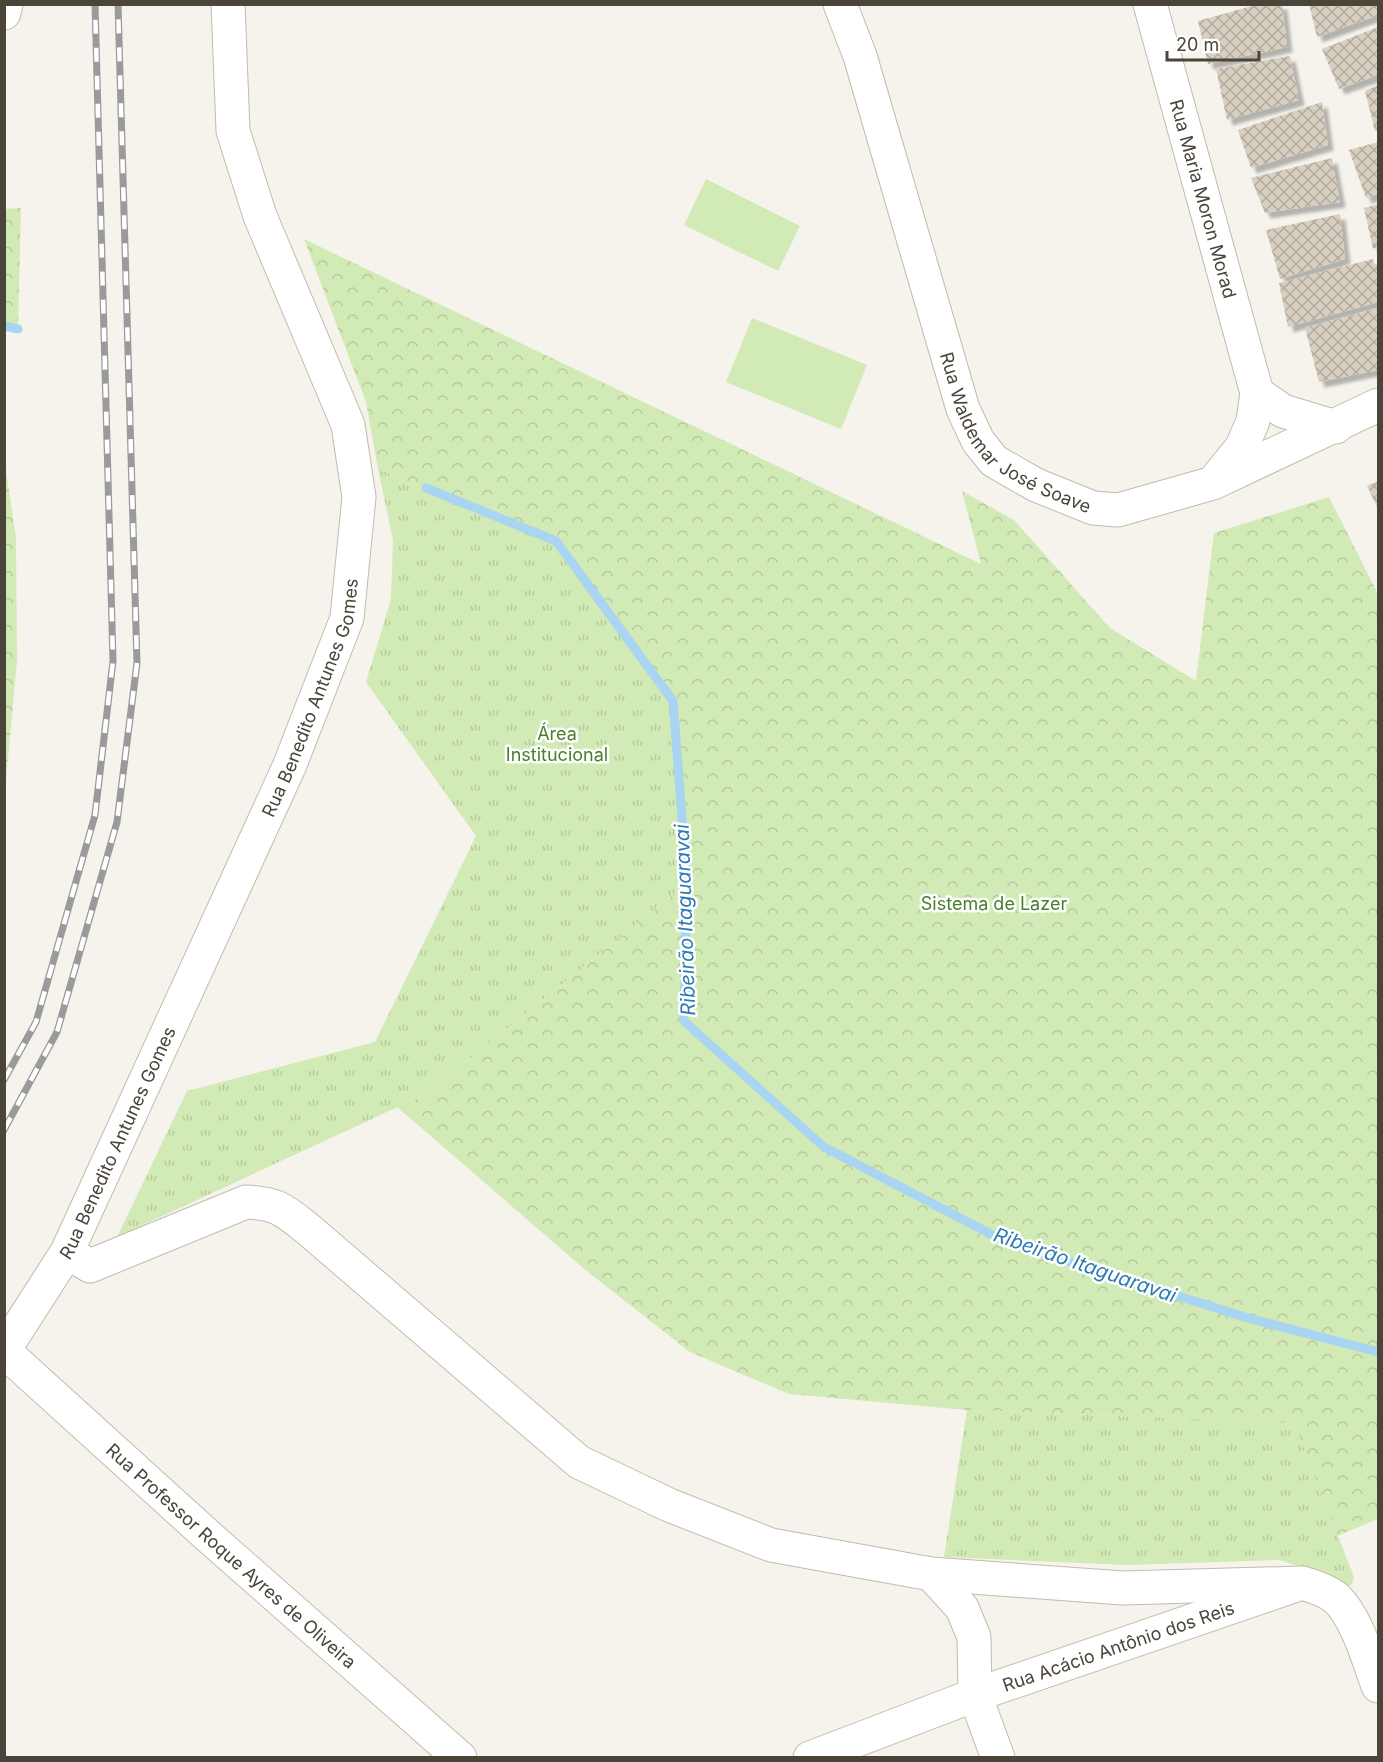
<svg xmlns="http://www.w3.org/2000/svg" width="1383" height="1762" font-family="Inter,sans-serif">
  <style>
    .forest { fill: url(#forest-crowns) }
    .park { fill: url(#park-tufts) }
    .pitch { fill: #d2eab5 }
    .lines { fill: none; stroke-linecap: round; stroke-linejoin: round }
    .stream { stroke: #a9d4f2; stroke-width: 9 }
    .building { fill: url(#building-cross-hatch); filter: url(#shadow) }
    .street-casing { stroke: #c2bbae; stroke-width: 35 }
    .street { stroke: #fff; stroke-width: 33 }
    .rail-casing { stroke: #9a9a9a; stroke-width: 7 }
    .rail { stroke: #fff; stroke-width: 4.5; stroke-dasharray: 14; stroke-linecap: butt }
    .labels { text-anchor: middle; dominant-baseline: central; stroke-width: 5; stroke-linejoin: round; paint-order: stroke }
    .street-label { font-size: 18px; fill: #4b4439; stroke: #fff }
    .park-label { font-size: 18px; fill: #4a7f2a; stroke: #fff }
    .water-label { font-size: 20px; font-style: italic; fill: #2e7ab2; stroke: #fff }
  </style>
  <defs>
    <pattern id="forest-crowns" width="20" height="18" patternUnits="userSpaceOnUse" patternTransform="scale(1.5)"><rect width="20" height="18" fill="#d2eab5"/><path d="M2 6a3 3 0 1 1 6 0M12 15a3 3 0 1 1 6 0" fill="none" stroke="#b6ca9c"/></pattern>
    <pattern id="park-tufts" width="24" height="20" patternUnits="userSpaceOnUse" patternTransform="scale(1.5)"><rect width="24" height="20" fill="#d2eab5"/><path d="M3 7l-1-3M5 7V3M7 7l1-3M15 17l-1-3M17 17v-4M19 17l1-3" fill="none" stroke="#b6ca9c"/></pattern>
    <pattern id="building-cross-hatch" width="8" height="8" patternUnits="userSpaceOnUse" patternTransform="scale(1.5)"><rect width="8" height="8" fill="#d8cfc1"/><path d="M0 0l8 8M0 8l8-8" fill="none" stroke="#b1aa9e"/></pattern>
    <filter id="shadow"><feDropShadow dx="5.5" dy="5.5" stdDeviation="1.5" flood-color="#0004"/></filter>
  </defs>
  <rect width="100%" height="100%" fill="#f6f3ec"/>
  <g class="forest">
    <polygon points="21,208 18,329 5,326 4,209"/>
    <polygon points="304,239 981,564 962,491 1014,520 1110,628 1196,681 1214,533 1329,497 1378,594 1378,1519 1337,1536 1294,1423 967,1410 789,1394 690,1352 588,1272 397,1107 426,1094 687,883 556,541 378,469 366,402"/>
    <polygon points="5,464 16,538 17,661 5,791"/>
  </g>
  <g class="park">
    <polygon points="378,469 556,541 673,701 687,883 426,1094 117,1237 187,1091 375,1042 476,836 366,682 391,599 393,540"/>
    <polygon points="967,1410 1294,1423 1354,1577 1352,1584 1345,1589 1326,1576 1280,1560 1127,1565 944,1557"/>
  </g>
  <g class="pitch">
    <polygon points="706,179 800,226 778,271 684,225"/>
    <polygon points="752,318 867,365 841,429 726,382"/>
  </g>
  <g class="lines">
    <g class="stream">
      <polyline points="4,326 18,329"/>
      <polyline points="426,488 556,541 673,701 687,883 684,1021 824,1147 1006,1242 1248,1318 1378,1352"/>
    </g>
  </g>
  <g class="building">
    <polygon points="1259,4 1282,4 1287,47 1208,64 1198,21"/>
    <polygon points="1309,4 1378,4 1378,15 1317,37"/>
    <polygon points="1378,27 1378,75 1339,89 1322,49"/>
    <polygon points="1290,56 1299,100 1227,120 1216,69"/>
    <polygon points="1378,85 1378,130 1375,131 1365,91"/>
    <polygon points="1322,102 1328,145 1251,168 1238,130"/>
    <polygon points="1378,142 1378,194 1366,198 1349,150"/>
    <polygon points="1332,158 1340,202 1265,213 1251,178"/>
    <polygon points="1378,204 1378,247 1373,249 1364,208"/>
    <polygon points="1340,214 1345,259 1280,279 1266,230"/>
    <polygon points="1373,259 1378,277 1378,302 1288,327 1279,283"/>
    <polygon points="1378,308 1378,370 1319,382 1305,328"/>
    <polygon points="1378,481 1378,509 1367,486"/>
  </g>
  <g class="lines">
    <defs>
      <g id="street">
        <path id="s1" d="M840,4L860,56L963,409L978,441L994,461L1036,485L1093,508L1118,510L1213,483L1378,405"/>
        <path id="s2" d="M1150,4L1257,393L1253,421L1242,447L1216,479"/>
        <polyline points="4,13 6,4"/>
        <polyline points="1257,393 1283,411 1336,427"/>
        <path d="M67,1252L90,1266L246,1202C278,1203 285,1211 309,1230L579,1462L669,1505L771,1545L931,1574L1123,1588L1302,1583"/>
        <path id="s3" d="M4,1350L67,1252L289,767L347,618L359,497L348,425L260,216L233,131L228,4"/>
        <path id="s4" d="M4,1351L208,1536L460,1758"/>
        <polyline points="931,1574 962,1608 974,1637 975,1695 998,1758"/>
        <path id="s5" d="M810,1758L975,1695L1302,1583C1313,1586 1326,1590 1336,1598C1357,1618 1368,1659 1378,1686"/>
      </g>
    </defs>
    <use href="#street" class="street-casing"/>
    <use href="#street" class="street"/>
    <defs>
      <g id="rail">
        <polyline points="4,1080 36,1022 95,815 113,661 95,4"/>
        <polyline points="4,1130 57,1032 117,822 137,663 118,4"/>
      </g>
    </defs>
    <use href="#rail" class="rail-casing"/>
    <use href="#rail" class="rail"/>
  </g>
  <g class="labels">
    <g class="street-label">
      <text stroke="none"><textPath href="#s2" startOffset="202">Rua Maria Moron Morad</textPath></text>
      <text stroke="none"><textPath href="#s1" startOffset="478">Rua Waldemar José Soave</textPath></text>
      <text stroke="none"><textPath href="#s3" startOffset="723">Rua Benedito Antunes Gomes</textPath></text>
      <text stroke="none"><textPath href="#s3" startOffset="237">Rua Benedito Antunes Gomes</textPath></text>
      <text stroke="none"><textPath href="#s4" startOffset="306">Rua Professor Roque Ayres de Oliveira</textPath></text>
      <text stroke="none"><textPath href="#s5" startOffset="328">Rua Acácio Antônio dos Reis</textPath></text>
    </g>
    <g class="park-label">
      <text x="557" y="733">Área<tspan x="557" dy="21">Institucional</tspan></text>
      <text x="994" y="903">Sistema de Lazer</text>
    </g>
    <g class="water-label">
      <text transform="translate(685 920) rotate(-92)">Ribeirão Itaguaravai</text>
      <text transform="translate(1085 1265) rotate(19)">Ribeirão Itaguaravai</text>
    </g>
  </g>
  <rect width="1383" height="1762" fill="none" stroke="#4b4439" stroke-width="12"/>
  <path d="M1167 51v9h92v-9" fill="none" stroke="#4b4439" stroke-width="3"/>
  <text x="1176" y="51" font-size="18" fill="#4b4439" stroke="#ffffff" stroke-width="4.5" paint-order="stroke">20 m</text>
</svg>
